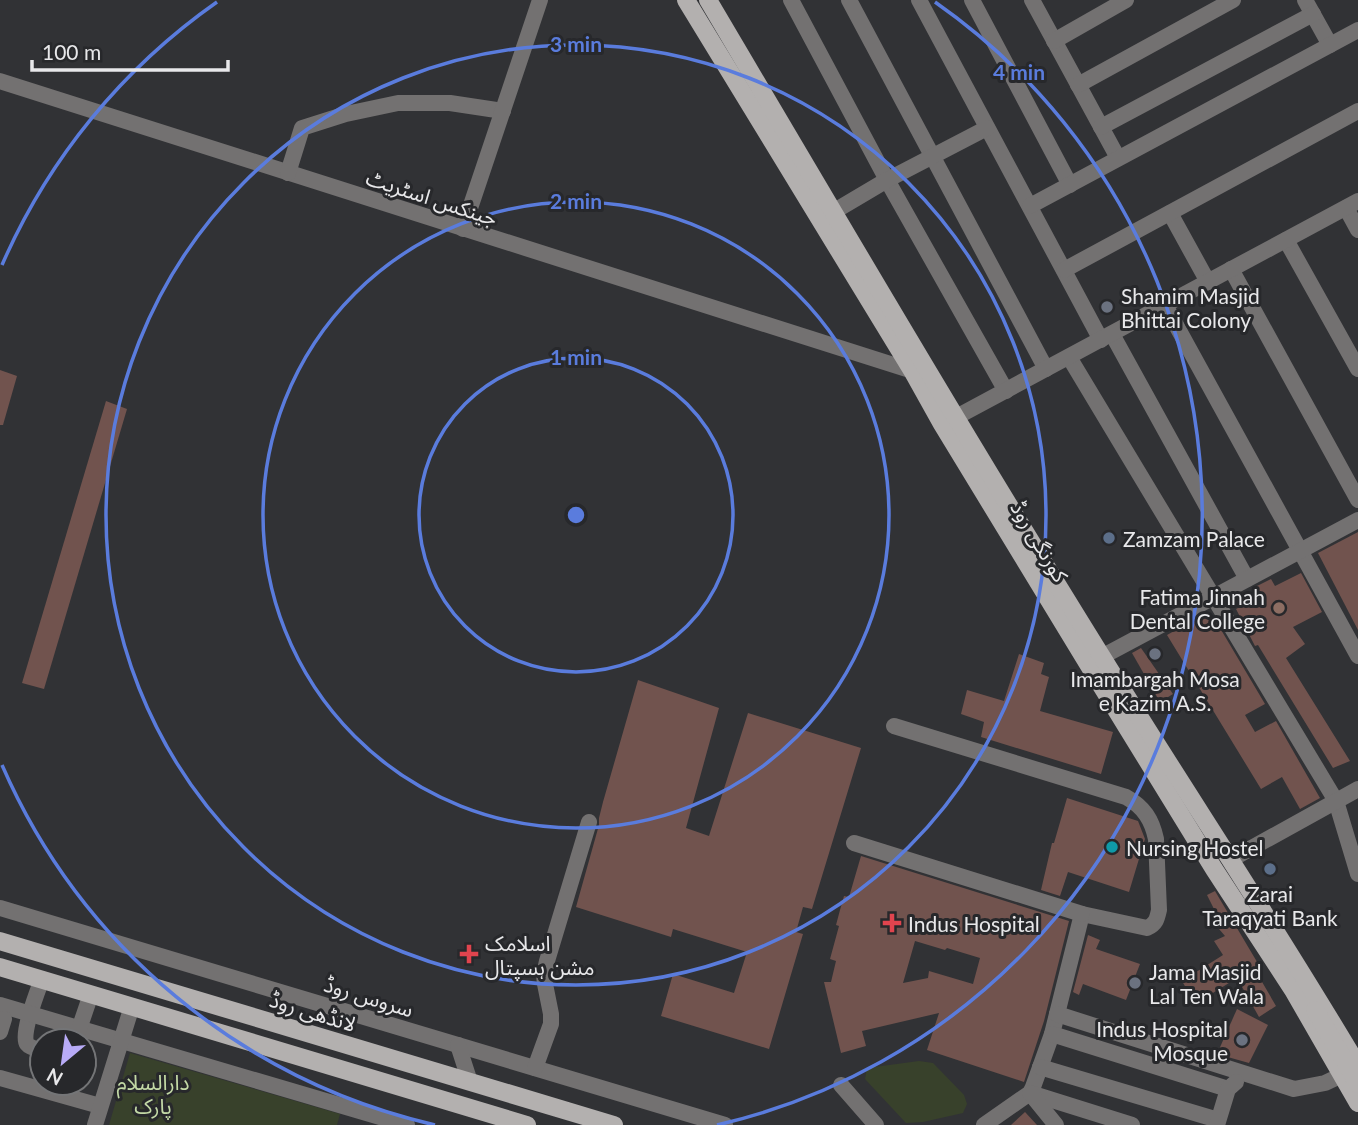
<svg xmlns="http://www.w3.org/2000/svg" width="1358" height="1125" font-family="Lato,'Noto Sans Arabic',sans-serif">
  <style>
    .green { fill: #38412b }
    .building { fill: #71534e; fill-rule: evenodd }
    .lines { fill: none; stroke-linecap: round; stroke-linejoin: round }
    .minor { stroke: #737171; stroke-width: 16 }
    .major { stroke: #b3b0af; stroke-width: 18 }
    .major-bridge { stroke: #b3b0af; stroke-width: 18 }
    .ring { fill: none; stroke: #5a7cdd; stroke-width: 3.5 }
    .worship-dot { fill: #6b7280; stroke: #27282b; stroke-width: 2.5 }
    .service-dot { fill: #5c6f8a; stroke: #27282b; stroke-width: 2.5 }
    .education-dot { fill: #8d6e63; stroke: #27282b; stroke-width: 2.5 }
    .culture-dot { fill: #0f9aa8; stroke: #27282b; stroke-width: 2.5 }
    .health-dot { fill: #e0444e; stroke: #27282b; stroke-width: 2.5 }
    .labels { text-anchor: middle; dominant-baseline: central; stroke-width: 6; stroke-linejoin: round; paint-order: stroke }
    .street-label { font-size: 21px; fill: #e8e8ea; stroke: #27282b }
    .poi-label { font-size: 21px; fill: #e8e8ea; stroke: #27282b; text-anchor: start }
    .park-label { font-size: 21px; fill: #c3d9a6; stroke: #27282b }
    .centre { fill: #5a7cdd; stroke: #27282b; stroke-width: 3.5 }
    .ring-label { font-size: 21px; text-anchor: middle; font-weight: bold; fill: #5a7cdd; stroke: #27282b; stroke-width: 6; stroke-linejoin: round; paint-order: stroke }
  </style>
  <rect width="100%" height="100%" fill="#313235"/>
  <g class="green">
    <polygon points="130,1053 340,1114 337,1125 109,1125"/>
    <polygon points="919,1061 933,1063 964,1095 967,1104 963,1113 923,1122 906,1123 865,1079 867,1068"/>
  </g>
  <g class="building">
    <polygon points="0,370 17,376 3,425 0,425"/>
    <polygon points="106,401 127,409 44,689 22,683"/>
    <polygon points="1358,532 1358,630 1318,553"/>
    <polygon points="1301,573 1322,612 1293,627 1305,644 1286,658 1350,761 1333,768 1258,645 1255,646 1236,609 1260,597 1255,587 1271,579 1275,586"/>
    <polygon points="1208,612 1220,628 1265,704 1245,715 1255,732 1276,721 1320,798 1300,809 1282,777 1261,789 1167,635"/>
    <polygon points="1141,648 1173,694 1160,702 1132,653"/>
    <polygon points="1019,654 1044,663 1041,674 1049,677 1040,711 1113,732 1101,774 981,737 984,722 961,714 967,690 1004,701"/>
    <polygon points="638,680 719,708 686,828 709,836 748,713 861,748 812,909 803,907 796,932 803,934 769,1049 661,1016 673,974 734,993 747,952 673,929 671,937 576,907 599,825 599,818 603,802"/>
    <polygon points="1067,798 1138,821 1145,839 1129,892 1068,872 1060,896 1041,890 1052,843 1054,843"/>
    <path d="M861,856L1069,921L1044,1021L1024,1082L927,1050L939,1013L862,1031L866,1046L841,1053L824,982H831L836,961L830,959L839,926L836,925L840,910L844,896L849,897ZM915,941L945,950L947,948L980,958L973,984L929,971L928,978L903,983Z"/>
    <polygon points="1215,891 1263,972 1258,975 1276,1006 1259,1017 1237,978 1195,1004 1182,981 1223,955 1214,941 1225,936 1219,929 1223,927 1207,895"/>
    <polygon points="1088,935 1100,940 1096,949 1140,964 1126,1000 1083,984 1079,995 1073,992"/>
    <polygon points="1237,1009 1268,1025 1249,1063 1217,1054"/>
    <polygon points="1025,1112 1037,1125 1011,1125"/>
  </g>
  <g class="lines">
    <g class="minor">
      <polyline points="791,0 887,180 1006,391"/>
      <polyline points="849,0 1046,369"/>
      <polyline points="919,0 1101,340"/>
      <polyline points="972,0 1070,185"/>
      <polyline points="1032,0 1118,158"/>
      <polyline points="1305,0 1330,45"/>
      <polyline points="1054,41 1126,0"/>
      <polyline points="0,81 922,374"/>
      <polyline points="1078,85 1233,0"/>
      <polyline points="1101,127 1313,14"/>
      <polyline points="288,173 302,128 346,114 398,103 450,103 503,111"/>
      <polyline points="1030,206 1358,30"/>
      <polyline points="1346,208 1358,230"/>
      <polyline points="833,212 887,180 987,128"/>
      <polyline points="1170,213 1208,282"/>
      <polyline points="463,229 540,0"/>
      <polyline points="1286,240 1358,369"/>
      <polyline points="1231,269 1358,500"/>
      <polyline points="1064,270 1358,111"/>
      <polyline points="1165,305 1358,656"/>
      <polyline points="1112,334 1247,579"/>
      <polyline points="1069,357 1336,801 1358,874"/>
      <polyline points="947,422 1358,201"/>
      <polyline points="1092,662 1358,520"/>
      <path d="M894,726L1126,797C1144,807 1152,820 1156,839L1159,910C1157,919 1156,924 1147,928L1082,914L1052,1034L1033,1087L1030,1093L984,1125"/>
      <polyline points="854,843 1082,914"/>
      <polyline points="1230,860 1358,789"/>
      <polyline points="0,908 725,1125"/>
      <path d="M42,979C38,990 20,1036 27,1044C30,1048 37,1049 42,1050"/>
      <polyline points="0,1005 407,1125"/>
      <polyline points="1057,1014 1294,1089 1325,1083 1342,1075"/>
      <polyline points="0,1032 4,1019"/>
      <polyline points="1052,1034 1228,1089"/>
      <polyline points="75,1041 91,994"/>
      <polyline points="458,1045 470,1082"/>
      <polyline points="1040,1067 1218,1120"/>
      <polyline points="535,1068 551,1024 551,1014 545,984 544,975 547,961 589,822"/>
      <polyline points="0,1078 100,1106"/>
      <polyline points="841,1085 876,1125"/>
      <polyline points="1030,1093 1132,1125"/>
      <polyline points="1030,1093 1056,1125"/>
      <polyline points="95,1125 132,1006"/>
      <polyline points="1217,1125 1228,1089 1236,1082"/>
    </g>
    <g class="major">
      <polyline points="686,0 913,372 942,424 1088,664 1214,869 1293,990 1358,1103"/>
      <path d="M708,0C838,220 967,440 1102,657C1186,793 1276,927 1358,1066"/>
      <polyline points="0,941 614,1125"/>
      <polyline points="0,967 527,1125"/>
    </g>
    <polyline class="major-bridge" points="1315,1010 1358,1084"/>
  </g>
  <g class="ring">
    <circle cx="576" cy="515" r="157"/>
    <circle cx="576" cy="515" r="313"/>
    <circle cx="576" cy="515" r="470"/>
    <path d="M435 1125A626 626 0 0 1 2 765M2 265A626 626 0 0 1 217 2M935 2A626 626 0 0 1 717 1125"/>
  </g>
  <g class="worship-dot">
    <circle cx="1107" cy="307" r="7"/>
    <circle cx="1155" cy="654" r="7"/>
    <circle cx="1135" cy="983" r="7"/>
    <circle cx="1242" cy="1040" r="7"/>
  </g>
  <g class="service-dot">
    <circle cx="1109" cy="538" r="7"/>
    <circle cx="1270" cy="869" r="7"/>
  </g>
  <circle class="education-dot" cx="1279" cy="608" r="7"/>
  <circle class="culture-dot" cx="1112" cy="847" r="7"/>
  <g class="health-dot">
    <path d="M888.5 912.5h7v7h7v7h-7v7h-7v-7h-7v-7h7z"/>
    <path d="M465.5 943.5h7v7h7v7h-7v7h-7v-7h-7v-7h7z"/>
  </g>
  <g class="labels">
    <g class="street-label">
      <text transform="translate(432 197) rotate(18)">جینکس اسٹریٹ</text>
      <text transform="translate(1040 541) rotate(59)">کورنگی روڈ</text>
      <text transform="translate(369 996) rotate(17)">سروس روڈ</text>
      <text transform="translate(313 1011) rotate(17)">لانڈھی روڈ</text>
    </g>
    <g class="poi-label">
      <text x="1121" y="295">Shamim Masjid<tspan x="1121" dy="24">Bhittai Colony</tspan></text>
      <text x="1123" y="538">Zamzam Palace</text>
      <text x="1265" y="596" text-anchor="end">Fatima Jinnah<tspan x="1265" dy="24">Dental College</tspan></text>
      <text x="1155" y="678" text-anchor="middle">Imambargah Mosa<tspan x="1155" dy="24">e Kazim A.S.</tspan></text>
      <text x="1126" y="847">Nursing Hostel</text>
      <text x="1270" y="893" text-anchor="middle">Zarai<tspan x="1270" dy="24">Taraqyati Bank</tspan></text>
      <text x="908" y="923">Indus Hospital</text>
      <text x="485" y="942">اسلامک<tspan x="485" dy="24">مشن ہسپتال</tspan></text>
      <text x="1149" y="971">Jama Masjid<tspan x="1149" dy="24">Lal Ten Wala</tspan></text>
      <text x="1228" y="1028" text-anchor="end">Indus Hospital<tspan x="1228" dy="24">Mosque</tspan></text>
    </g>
    <g class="park-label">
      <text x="153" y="1081">دارالسلام<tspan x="153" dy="24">پارک</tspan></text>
    </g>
  </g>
  <circle cx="576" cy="515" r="10" class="centre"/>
  <g class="ring-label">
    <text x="576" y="52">3 min</text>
    <text x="1019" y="80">4 min</text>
    <text x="576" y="209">2 min</text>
    <text x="576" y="365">1 min</text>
  </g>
  <g transform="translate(63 1062) rotate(209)"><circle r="33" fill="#27282b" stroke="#747577" stroke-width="2"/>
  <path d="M0-5L12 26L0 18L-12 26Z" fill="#b8abf7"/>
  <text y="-10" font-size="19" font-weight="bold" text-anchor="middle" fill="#e8e8ea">N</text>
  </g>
  <path d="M32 60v10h196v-10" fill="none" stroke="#e8e8ea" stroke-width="3.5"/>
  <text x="42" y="60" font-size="21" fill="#e8e8ea" stroke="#27282b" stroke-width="5" paint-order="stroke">100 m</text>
</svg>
